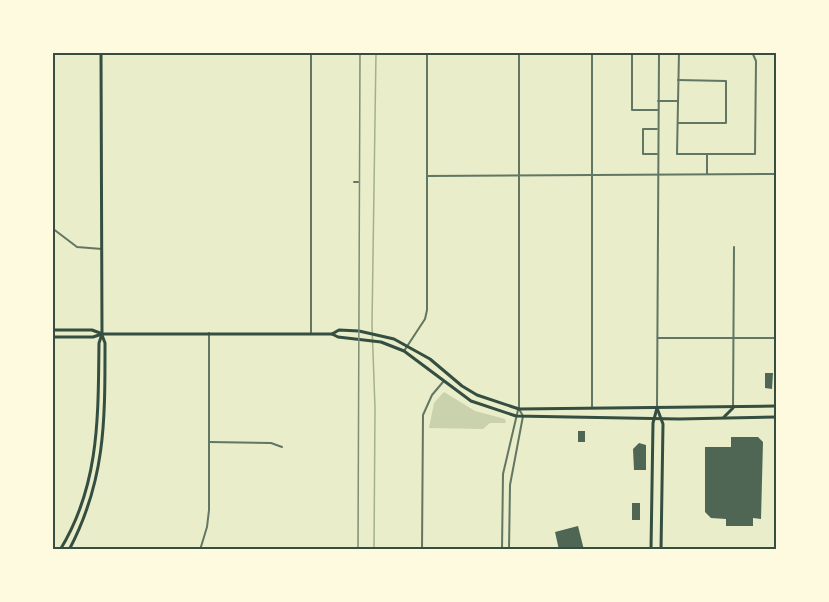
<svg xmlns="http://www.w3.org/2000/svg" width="829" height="602" font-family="Karla,sans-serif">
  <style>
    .green { fill: #cad2ad }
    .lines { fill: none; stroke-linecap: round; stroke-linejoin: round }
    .stream { stroke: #a3b18a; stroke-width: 1.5 }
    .building { fill: #4f6655 }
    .minor { stroke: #617663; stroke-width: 2 }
    .tertiary { stroke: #617663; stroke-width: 2 }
    .secondary { stroke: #344e41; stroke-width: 3 }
    .rail { stroke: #7c8e77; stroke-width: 1.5 }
    .neatline { fill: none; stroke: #344e41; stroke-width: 2 }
  </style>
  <rect width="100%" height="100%" fill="#e9edc9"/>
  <polygon class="green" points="444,392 475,411 505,419 506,423 490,423 483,429 429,428 434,403"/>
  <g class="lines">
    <polyline class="stream" points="374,550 375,408 372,325 376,52"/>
  </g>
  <g class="building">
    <polygon points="765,373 773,373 772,389 765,388"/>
    <rect x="578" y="431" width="7" height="11"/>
    <polygon points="731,437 758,437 763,442 761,519 753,518 753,526 726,526 726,519 711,518 705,512 705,447 731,447"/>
    <polygon points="639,443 646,445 646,470 634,470 633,449"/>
    <rect x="632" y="503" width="8" height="17"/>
    <polygon points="578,526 584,550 559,550 555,532"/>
  </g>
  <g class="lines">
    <g class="minor">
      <polyline points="592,52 592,408"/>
      <polyline points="632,52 632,110 658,110"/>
      <polyline points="679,52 677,154 755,154 756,61 752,52"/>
      <polyline points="658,101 678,101"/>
      <polyline points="678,123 726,123 726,81 678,80"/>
      <polyline points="657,154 643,154 643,129 657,129"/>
      <polyline points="707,154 707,174"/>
      <polyline points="427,176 776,174"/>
      <polyline points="354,182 358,182"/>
      <polyline points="52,228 77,247 102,249"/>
      <polyline points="311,333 311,52"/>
      <polyline points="658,338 776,338"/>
      <polyline points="404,351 425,319 427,310 427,52"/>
      <polyline points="733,408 734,247"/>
      <polyline points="519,409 519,52"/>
      <polyline points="209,442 271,443 282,447"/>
      <polyline points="200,550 207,527 209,510 209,333"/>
      <polyline points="422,550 423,415 432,395 443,382"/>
    </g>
    <g class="tertiary">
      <polyline points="657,407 659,52"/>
      <polyline points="502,550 503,474 518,410"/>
      <polyline points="509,550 510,485 523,416 519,409"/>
    </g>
    <g class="secondary">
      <polyline points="52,330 92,330 100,333"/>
      <polyline points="332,334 339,330 359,331 394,339 430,359 462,386 477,395 519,409 776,406"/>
      <polyline points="52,337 93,337 102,334 332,334 338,337 381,342 404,351 471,401 516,416 679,419 776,417"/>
      <polyline points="657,408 663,424 661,550"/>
      <polyline points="724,417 733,408"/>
      <path d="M60,550C100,485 98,416 99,343L102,334L101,52"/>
      <path d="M69,550C106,480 105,419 105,343L102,335"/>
      <polyline points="651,550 653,423 657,408"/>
    </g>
    <polyline class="rail" points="358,550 360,52"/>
  </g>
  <rect width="829" height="602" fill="none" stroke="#fefae0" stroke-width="108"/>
  <rect x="54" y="54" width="721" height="494" class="neatline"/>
</svg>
